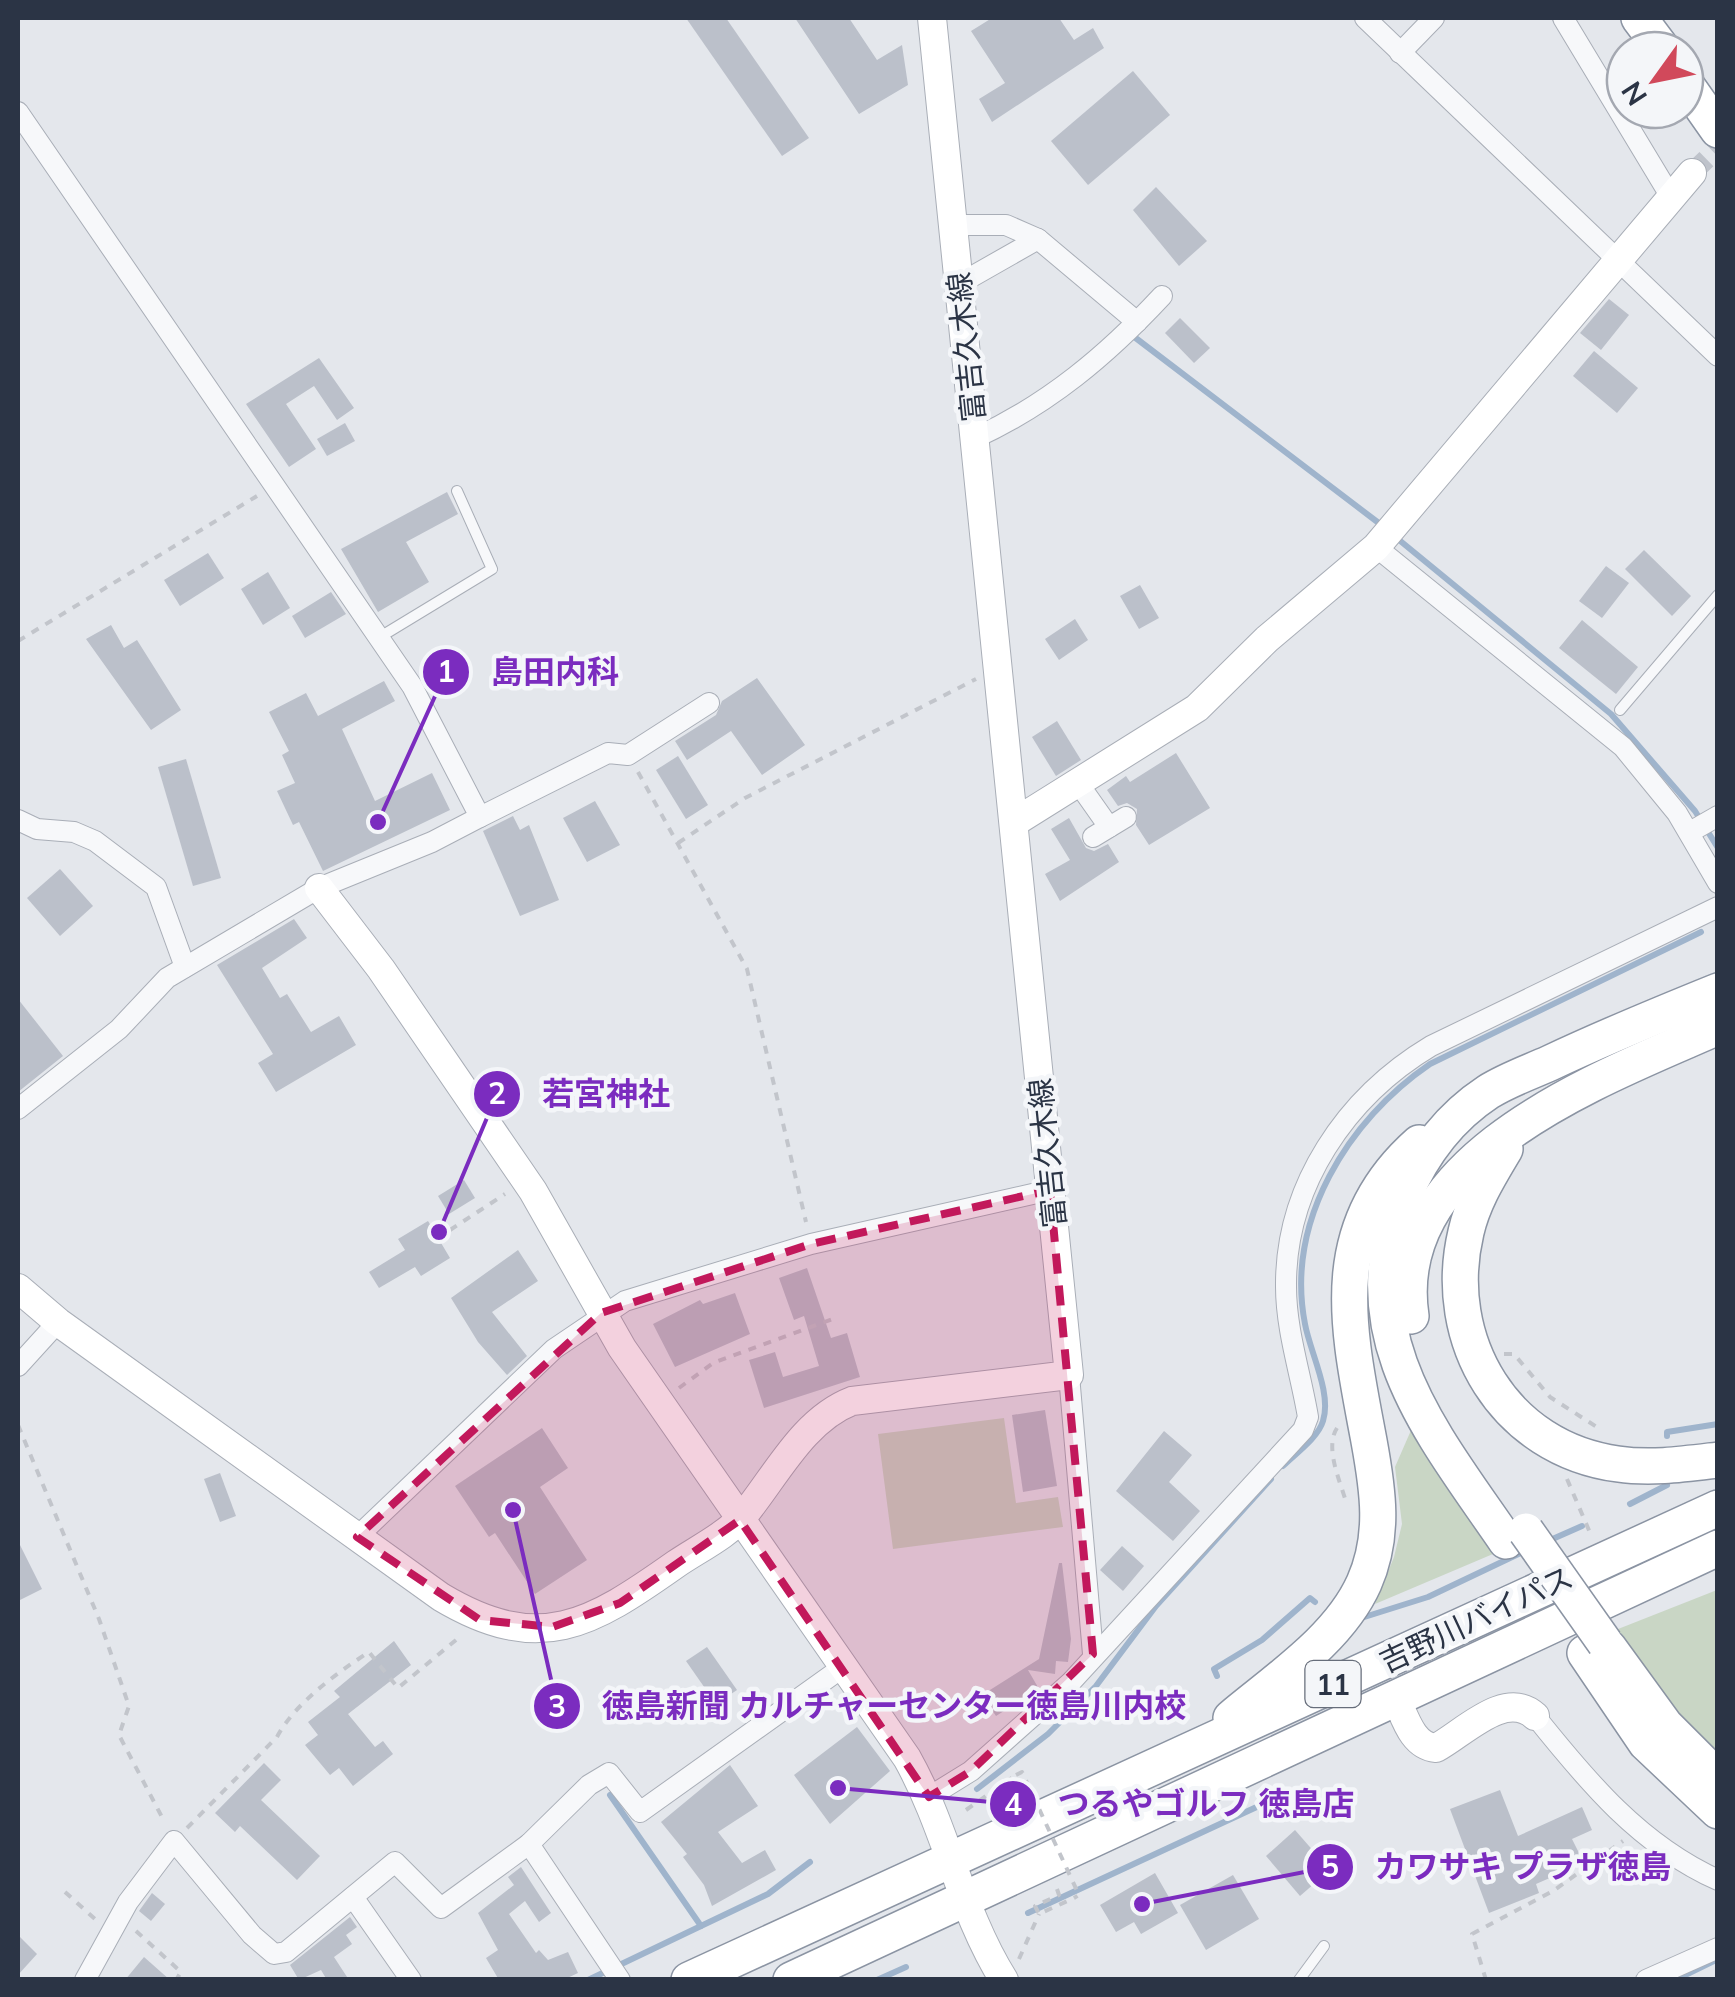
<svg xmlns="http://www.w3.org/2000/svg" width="1735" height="1997" font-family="Mulish,'Noto Sans JP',sans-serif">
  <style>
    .green { fill: #c9d6c5 }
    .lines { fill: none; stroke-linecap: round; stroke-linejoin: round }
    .stream { stroke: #9fb4cc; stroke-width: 6 }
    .building { fill: #bbc0ca }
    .street-tunnel { stroke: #bfc3cb; stroke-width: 20; stroke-dasharray: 20 10; stroke-linecap: butt }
    .lane-casing { stroke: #a9aeb7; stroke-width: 12 }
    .street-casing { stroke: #a9aeb7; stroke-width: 22 }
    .secondary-casing { stroke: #a9aeb7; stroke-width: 30 }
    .highway-casing { stroke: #8b94a3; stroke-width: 38 }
    .path { stroke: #c2c5cb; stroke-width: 4; stroke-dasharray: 8 8; stroke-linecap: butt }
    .lane { stroke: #f7f8fa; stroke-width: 10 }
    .street { stroke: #f7f8fa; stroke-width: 20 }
    .secondary { stroke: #fff; stroke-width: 28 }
    .highway { stroke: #fff; stroke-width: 35 }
    .highway-bridge-casing { stroke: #8b94a3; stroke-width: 38; stroke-linecap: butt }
    .path-bridge { stroke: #c2c5cb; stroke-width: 4; stroke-dasharray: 8 8; stroke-linecap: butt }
    .highway-bridge { stroke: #fff; stroke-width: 35 }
    .marked { fill: #c2185b; fill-opacity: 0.2; stroke: #c2185b; stroke-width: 8; stroke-dasharray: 20 12; stroke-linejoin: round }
    .labels { text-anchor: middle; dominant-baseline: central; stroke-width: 9; stroke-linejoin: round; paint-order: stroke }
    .shield { fill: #f4f6f9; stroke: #676e7b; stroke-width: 2.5 }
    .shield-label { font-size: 28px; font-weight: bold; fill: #2b3445 }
    .street-label { font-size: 30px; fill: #2b3445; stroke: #f4f6f9 }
    .leader { fill: none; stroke: #7b2cbf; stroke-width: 4 }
    .callout-dot { fill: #7b2cbf; stroke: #f4f6f9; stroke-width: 4 }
    .mark-label { font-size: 30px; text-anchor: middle; font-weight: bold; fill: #fff }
    .callout-label { font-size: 32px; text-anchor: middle; font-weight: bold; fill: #7b2cbf; stroke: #f4f6f9; stroke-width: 9; stroke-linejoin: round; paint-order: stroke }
  </style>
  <rect width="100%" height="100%" fill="#e4e7ec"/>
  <g class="green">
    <polygon points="1004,1418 1016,1503 1058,1497 1063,1527 893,1549 878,1434"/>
    <polygon points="1412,1428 1493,1554 1375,1604 1394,1557 1402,1524 1395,1467"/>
    <polygon points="1717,1590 1717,1761 1675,1719 1613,1631"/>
  </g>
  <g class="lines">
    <g class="stream">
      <polyline points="1133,336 1384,527"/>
      <polyline points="1393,535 1611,714 1695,811 1718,848"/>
      <polyline points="1667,1436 1667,1432 1718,1424"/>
      <path d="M1283,1466C1295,1454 1318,1438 1323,1421C1332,1393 1310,1352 1305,1324C1285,1221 1348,1120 1430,1064L1701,932"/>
      <polyline points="1630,1504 1667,1485"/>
      <polyline points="1548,1541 1582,1526"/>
      <polyline points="1358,1619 1428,1597 1527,1550"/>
      <polyline points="1217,1676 1214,1669 1262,1640 1310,1598 1315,1602"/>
      <polyline points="977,1789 1048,1734 1096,1686 1156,1606 1271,1479"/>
      <polyline points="610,1795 701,1926"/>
      <polyline points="1028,1913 1274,1799 1271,1792"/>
      <polyline points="588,1980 768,1894 810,1862"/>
      <polyline points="877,1980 906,1967"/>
      <polyline points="1675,1980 1718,1959"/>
    </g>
  </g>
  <g class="building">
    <polygon points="686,18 726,18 809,138 782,156"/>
    <polygon points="795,18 849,18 877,60 902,45 908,85 859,114"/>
    <polygon points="992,18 1059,18 1074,40 1093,28 1104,48 992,122 979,99 1005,83 971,31"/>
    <polygon points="1133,71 1170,115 1088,185 1051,141"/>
    <polygon points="1156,187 1207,241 1179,266 1133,210"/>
    <polygon points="1609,299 1629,315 1601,350 1580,333"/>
    <polygon points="1180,318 1210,348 1194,363 1165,333"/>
    <polygon points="1594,351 1638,388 1617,413 1573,376"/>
    <polygon points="319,358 354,408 337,420 314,386 286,404 316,449 289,467 246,404"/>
    <polygon points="345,423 355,441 327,456 317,439"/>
    <polygon points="447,492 458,514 406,542 429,582 378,612 341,549"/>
    <polygon points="1644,550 1691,596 1672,616 1625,569"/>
    <polygon points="208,553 224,578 180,606 164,580"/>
    <polygon points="1606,566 1629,583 1602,618 1579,601"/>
    <polygon points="268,572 290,608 263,625 241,589"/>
    <polygon points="1140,585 1159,618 1139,629 1120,596"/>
    <polygon points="331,592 346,614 305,638 292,616"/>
    <polygon points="1075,619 1088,640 1059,660 1045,639"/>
    <polygon points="1582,620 1638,667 1616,694 1559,648"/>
    <polygon points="111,625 124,648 137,640 181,710 151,730 86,639"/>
    <polygon points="757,678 805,745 762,775 731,731 687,760 675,741 716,715 722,701"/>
    <polygon points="384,681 395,701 342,729 375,801 432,773 450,810 323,871 299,822 293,825 277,791 295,783 282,755 289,751 269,712 306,693 318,716"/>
    <polygon points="1057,721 1081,760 1056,776 1032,737"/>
    <polygon points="1176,753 1210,808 1149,845 1136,825 1137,809 1127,803 1118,806 1107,790 1126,776 1130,782"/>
    <polygon points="678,756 708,805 686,819 656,770"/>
    <polygon points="186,759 221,878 193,886 158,767"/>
    <polygon points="595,801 620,845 587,862 563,818"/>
    <polygon points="513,816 520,830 529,825 559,900 520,916 483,831"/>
    <polygon points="1069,818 1086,848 1094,851 1108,844 1119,862 1060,901 1045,874 1070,860 1051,829"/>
    <polygon points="60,869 93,906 60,936 27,898"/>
    <polygon points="294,919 307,938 262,968 280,998 287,994 311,1032 339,1016 356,1045 276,1092 258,1063 273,1054 217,965"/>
    <polygon points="18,999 63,1056 18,1092"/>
    <polygon points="464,1180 475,1198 449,1214 438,1196"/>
    <polygon points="428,1221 450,1258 421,1276 415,1267 379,1288 369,1272 405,1250 398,1239"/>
    <polygon points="518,1250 538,1281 492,1312 527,1356 507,1375 478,1342 451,1298"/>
    <polygon points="807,1268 831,1338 847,1333 860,1377 764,1408 749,1360 775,1352 783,1377 819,1366 804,1316 794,1320 779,1278"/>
    <polygon points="735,1293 750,1334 675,1367 653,1324 700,1300 703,1304"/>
    <polygon points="1045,1410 1057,1486 1023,1492 1012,1415"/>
    <polygon points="542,1428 568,1468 540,1487 587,1560 535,1594 495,1533 489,1537 455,1486"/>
    <polygon points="1164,1431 1192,1455 1169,1482 1200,1511 1173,1541 1116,1491"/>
    <polygon points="220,1473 236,1516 220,1522 204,1479"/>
    <polygon points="18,1541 42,1589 18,1601"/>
    <polygon points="1122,1546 1144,1566 1123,1591 1100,1570"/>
    <polygon points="1059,1563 1062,1563 1071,1639 1068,1662 1056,1661 1055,1674 1028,1670 1039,1689 996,1716 982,1695 1039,1659"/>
    <polygon points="394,1641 411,1665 348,1714 375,1747 383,1741 393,1754 353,1786 339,1768 330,1775 305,1745 318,1735 308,1722 340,1697 334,1691"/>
    <polygon points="707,1647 737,1690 716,1704 686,1661"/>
    <polygon points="857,1727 890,1771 830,1824 794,1775"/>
    <polygon points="264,1763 281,1780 261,1800 320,1856 297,1880 240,1826 235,1832 215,1813"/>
    <polygon points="730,1765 758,1806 718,1832 742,1863 765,1850 776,1870 712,1906 704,1885 683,1857 687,1854 661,1822"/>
    <polygon points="1500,1790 1518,1836 1582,1807 1592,1830 1572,1839 1584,1863 1536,1884 1539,1893 1489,1913 1450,1809"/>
    <polygon points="1295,1830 1330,1870 1300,1896 1266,1856"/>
    <polygon points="521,1867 551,1913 539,1922 525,1901 509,1914 536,1953 539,1950 548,1960 568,1952 578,1973 563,1980 499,1980 486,1958 498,1950 478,1913 514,1885 508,1877"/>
    <polygon points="1155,1873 1178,1913 1141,1934 1134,1922 1116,1932 1100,1905"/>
    <polygon points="1233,1875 1259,1919 1206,1950 1180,1905"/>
    <polygon points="152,1893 165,1904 151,1921 139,1911"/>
    <polygon points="350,1917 357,1927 346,1935 352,1944 334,1957 349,1980 327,1980 321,1970 299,1980 290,1965"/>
    <polygon points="18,1935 37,1954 18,1975"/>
    <polygon points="144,1957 170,1980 125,1980"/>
  </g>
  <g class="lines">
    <polyline class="street-tunnel" points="1692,173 1718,148"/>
    <defs>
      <g id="lane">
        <polyline points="380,637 492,569 457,491"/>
        <polyline points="1620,710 1718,595"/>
        <polyline points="1299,1980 1324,1946"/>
      </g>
      <g id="street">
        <polyline points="1365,18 1718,356"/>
        <polyline points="1563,18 1671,197"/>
        <polyline points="1400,53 1434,18"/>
        <polyline points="18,112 412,686 480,817 432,842 319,888 167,978 119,1029 18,1109"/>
        <polyline points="953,225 1006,225 1038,239"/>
        <polyline points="959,284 1038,239 1137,322"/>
        <path d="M975,438C1049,404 1107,355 1162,296"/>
        <polyline points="1376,547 1623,747 1677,813 1718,883"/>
        <polyline points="1078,783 1109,827"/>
        <polyline points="480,817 608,753 628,755 709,703"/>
        <polyline points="18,820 37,829 74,832 95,841 156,887 185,967"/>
        <polyline points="1690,832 1718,816"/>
        <polyline points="1093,837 1126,817"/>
        <polyline points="18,1366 58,1322"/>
        <polyline points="1069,1375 1093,1654"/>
        <polyline points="357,1537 554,1349 625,1301 811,1244 1050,1190"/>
        <path d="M1535,1716C1587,1781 1640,1845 1718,1880"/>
        <path d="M929,1797L971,1771L1071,1682L1303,1430L1308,1417C1301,1375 1286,1330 1286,1287C1285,1186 1346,1097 1431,1046L1718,907"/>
        <polyline points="529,1844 620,1980"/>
        <polyline points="353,1897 411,1980"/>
        <polyline points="85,1980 128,1902 174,1841 252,1935 274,1954 286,1952 395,1862 441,1908 529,1844 589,1785 609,1773 640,1812 843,1667"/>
        <polyline points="1646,1980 1718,1948"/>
      </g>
      <g id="secondary">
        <polyline points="1015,822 1197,708 1267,639 1376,547 1692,173"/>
        <path d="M319,888L381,969L533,1191L622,1348L907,1758C947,1829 960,1910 1004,1980"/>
        <path d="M18,1288L58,1322L441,1597C540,1656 591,1624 676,1564C698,1549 727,1535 744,1515C776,1476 803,1420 852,1401L1069,1375L932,18"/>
        <path d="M1396,1698C1405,1717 1412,1746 1436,1748C1464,1733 1505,1689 1535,1716"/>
      </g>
      <g id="highway">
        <polyline points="1639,18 1663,50"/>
        <polyline points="1685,83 1718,130"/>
        <path d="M1505,1149C1489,1176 1473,1201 1466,1232C1440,1341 1505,1449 1618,1464C1651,1469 1685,1464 1718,1460"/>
        <path d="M1411,1316C1387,1156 1603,1078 1718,1027"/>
        <path d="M1506,1541C1432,1433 1347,1334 1404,1196C1422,1154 1450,1117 1488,1092C1507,1080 1530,1072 1550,1063C1605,1037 1661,1014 1718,991"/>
        <polyline points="1609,1648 1665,1725 1718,1778"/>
        <polyline points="1585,1653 1646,1743 1718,1811"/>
        <path d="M1231,1718C1276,1680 1339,1639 1364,1583C1385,1536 1378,1490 1369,1441C1348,1329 1323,1228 1419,1143"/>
        <polyline points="689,1980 1718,1508"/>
        <polyline points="791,1980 1718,1548"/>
      </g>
    </defs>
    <use href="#lane" class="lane-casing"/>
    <use href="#street" class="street-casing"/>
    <use href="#secondary" class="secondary-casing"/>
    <use href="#highway" class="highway-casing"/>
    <g class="path">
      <polyline points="18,641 257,496"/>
      <polyline points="638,772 747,969 806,1222"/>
      <polyline points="678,843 745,798 976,679"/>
      <polyline points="450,1230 505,1194"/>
      <polyline points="1504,1354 1514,1354 1550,1397 1600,1429"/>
      <polyline points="679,1388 713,1363 838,1317"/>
      <polyline points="18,1425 99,1619 129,1706 119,1735 164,1821"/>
      <path d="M1337,1428C1324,1448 1341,1483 1347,1505"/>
      <polyline points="1567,1479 1591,1535"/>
      <polyline points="993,1790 997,1797 1018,1784 1025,1795"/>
      <polyline points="966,1810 1016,1775"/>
      <path d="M187,1828L277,1737C294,1704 338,1672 369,1652L398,1688L462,1635"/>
      <polyline points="1057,1889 1059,1895 1035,1906 1039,1914 1074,1898"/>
      <polyline points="65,1892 95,1919"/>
      <polyline points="136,1931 181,1972 176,1980"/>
      <polyline points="1019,1959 1039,1914"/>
      <polyline points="1486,1980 1472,1934 1553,1891 1623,1841"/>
    </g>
    <use href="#lane" class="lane"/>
    <use href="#street" class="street"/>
    <use href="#secondary" class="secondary"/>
    <use href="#highway" class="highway"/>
    <defs>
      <polyline id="highway-bridge" points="1526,1531 1605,1643"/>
    </defs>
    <use href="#highway-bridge" class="highway-bridge-casing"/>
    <polyline class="path-bridge" points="1016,1775 1022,1772 1079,1895 1074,1898"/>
    <use href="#highway-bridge" class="highway-bridge"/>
  </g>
  <path class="marked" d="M1050,1190L1093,1654L971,1771L929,1797L740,1520L620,1603L552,1627L480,1620L357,1537L601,1313L811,1244Z"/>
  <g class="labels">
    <rect class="shield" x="1305.5" y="1661" width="55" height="46" rx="8"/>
    <g class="shield-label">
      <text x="1333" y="1684">11</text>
    </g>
    <g class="street-label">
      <text transform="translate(966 347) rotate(-96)">富吉久木線</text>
      <text transform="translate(1047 1153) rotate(-96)">富吉久木線</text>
      <text transform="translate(1476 1619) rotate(-25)">吉野川バイパス</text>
    </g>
  </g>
  <path class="leader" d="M378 822L446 672M439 1232L497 1094M513 1510L557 1706M838 1788L1013 1804M1142 1904L1330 1867"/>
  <g class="callout-dot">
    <circle cx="378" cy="822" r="10"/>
    <circle cx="439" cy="1232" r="10"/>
    <circle cx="513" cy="1510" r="10"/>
    <circle cx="838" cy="1788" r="10"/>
    <circle cx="1142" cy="1904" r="10"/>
    <circle cx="446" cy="672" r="25"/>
    <circle cx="497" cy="1094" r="25"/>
    <circle cx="557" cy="1706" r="25"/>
    <circle cx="1013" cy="1804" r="25"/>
    <circle cx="1330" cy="1867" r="25"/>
  </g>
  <g class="mark-label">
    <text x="446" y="682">1</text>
    <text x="497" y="1104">2</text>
    <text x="557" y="1717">3</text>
    <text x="1013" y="1815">4</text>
    <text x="1330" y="1877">5</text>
  </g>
  <g class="callout-label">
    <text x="555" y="683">島田内科</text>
    <text x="606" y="1105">若宮神社</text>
    <text x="894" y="1717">徳島新聞 カルチャーセンター徳島川内校</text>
    <text x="1206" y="1815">つるやゴルフ 徳島店</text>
    <text x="1523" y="1878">カワサキ プラザ徳島</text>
  </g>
  <rect width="1735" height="1997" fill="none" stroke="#2b3445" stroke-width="40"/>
  <g transform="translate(1655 80) rotate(237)"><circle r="48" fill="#f4f6f9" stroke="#a4a8b1" stroke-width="2.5"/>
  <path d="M0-8L18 38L0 25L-18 38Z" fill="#d1495b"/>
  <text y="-15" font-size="28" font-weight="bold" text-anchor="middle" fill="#2b3445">N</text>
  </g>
</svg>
